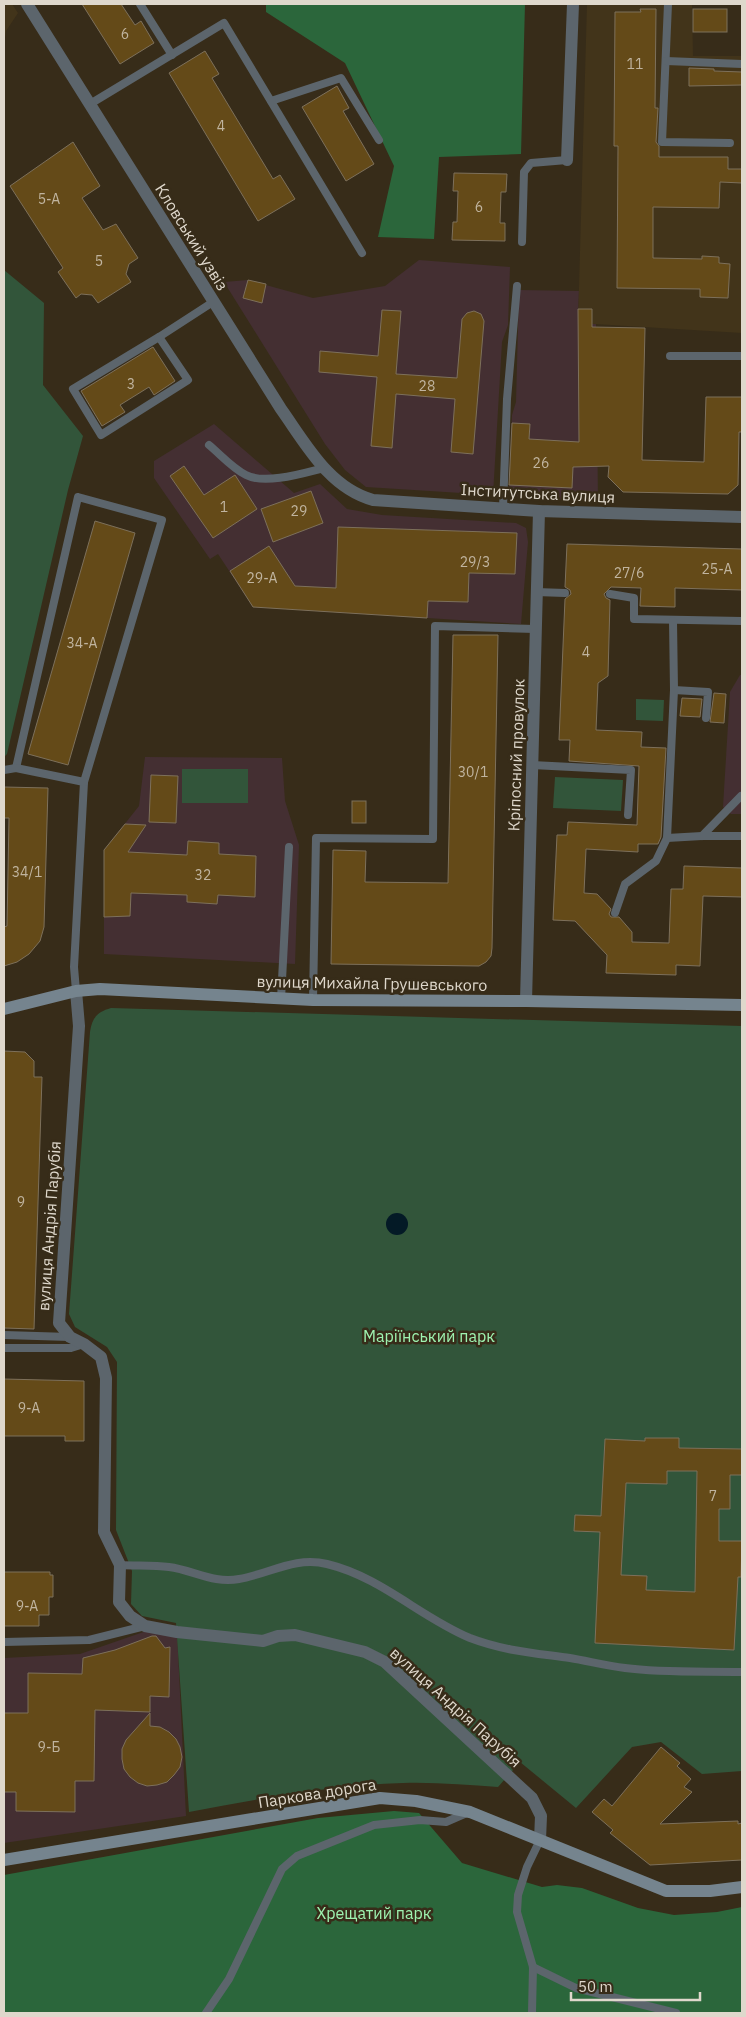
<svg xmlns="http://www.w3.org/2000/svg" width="746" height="2017" font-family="'IBM Plex Sans',sans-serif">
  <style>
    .commercial { fill: #442f32 }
    .built { fill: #42341a }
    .green { fill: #32553a }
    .forest { fill: #2b663b }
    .water { fill: #041a26 }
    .building { fill: #644a18; stroke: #7d705b; fill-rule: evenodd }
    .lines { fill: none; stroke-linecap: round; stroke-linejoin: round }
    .service { stroke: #5c656c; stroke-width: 8 }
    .minor { stroke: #5c656c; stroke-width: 12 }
    .tertiary { stroke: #5c656c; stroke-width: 12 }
    .secondary { stroke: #75848e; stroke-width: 12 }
    .labels { text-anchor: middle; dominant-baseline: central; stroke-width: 5; stroke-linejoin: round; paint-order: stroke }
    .number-label { font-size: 14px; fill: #c0b49f }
    .street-label { font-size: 16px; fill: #dfd8cc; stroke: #372c19 }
    .park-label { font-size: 16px; fill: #9ef3b0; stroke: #372c19 }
  </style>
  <rect width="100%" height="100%" fill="#372c19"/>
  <g class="commercial">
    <polygon points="419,260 510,267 508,325 502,342 493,495 366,487 345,470 325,444 224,282 248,280 313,298 385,286"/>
    <polygon points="519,290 579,291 578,323 596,324 598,502 509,496 512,415 516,402"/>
    <polygon points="214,424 294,493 320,484 347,509 382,515 516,523 526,528 528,542 521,624 253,607 218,554 210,559 154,478 154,461"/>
    <polygon points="740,675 742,675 742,814 731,814 723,807 730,692"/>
    <polygon points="145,757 282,758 285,801 299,845 295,964 104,954 104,850 139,806"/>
    <polygon points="155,1628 177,1632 186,1816 4,1843 4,1658 80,1654"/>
  </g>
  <g class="built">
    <polygon points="4,4 12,4 18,13 6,31 4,45"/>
    <polygon points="587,4 692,4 693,56 742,56 742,333 578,323"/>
  </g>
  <g class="green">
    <polygon points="4,270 44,303 43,385 83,436 68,490 7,754 4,757"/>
    <polygon points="636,699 664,700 663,721 636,720"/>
    <rect x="182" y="769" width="66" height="34"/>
    <polygon points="555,777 623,780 621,811 553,808"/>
    <path d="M111,1008L742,1026V1771L702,1774L661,1742L632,1747L576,1808L520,1762L498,1787C467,1785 435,1782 403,1783C331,1785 259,1799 189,1812L176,1623L142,1616L131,1604L132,1571L116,1530L117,1362L107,1347L75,1327L69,1314L90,1032C92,1018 97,1012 111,1008Z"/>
  </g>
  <g class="forest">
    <polygon points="266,4 525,4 521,154 439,157 434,239 378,237 394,166 345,63 266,12"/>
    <polygon points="394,1811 419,1813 462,1863 542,1887 557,1885 582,1888 638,1908 674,1915 717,1912 742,1907 742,2013 4,2013 4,1875 318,1818"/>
  </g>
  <circle class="water" cx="397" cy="1224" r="11"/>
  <g class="building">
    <polygon points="82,4 121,4 135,25 141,21 154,43 120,64"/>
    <polygon points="640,9 656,9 655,108 658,108 656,142 659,146 659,157 728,157 728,169 742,169 742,183 720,182 719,208 653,207 653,258 702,259 702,256 719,257 719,263 730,264 728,298 700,297 700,289 617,288 618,146 614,146 615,12 641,12"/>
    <rect x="693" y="9" width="34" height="23"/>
    <polygon points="205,51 219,74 212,78 273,179 280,175 295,199 258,221 169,73"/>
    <polygon points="689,68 714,69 714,71 742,72 742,85 689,86"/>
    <polygon points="337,86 349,108 343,111 374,164 346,181 302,107"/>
    <polygon points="73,142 100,186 82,198 103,230 116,224 138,258 129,264 126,274 131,282 98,303 92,295 81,294 76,298 58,272 63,268 10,186"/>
    <polygon points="454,173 507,174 506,192 501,192 500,223 505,223 505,241 452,240 453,222 457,222 458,191 453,191"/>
    <polygon points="248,280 266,284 262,303 243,298"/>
    <polygon points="578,309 592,309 592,327 645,328 642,460 704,462 706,397 742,397 742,432 739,432 738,485 728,494 623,492 608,477 609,466 573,467 572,488 509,485 512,423 530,424 529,439 579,442"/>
    <polygon points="382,310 401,311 396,374 457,378 462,319 467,313 474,311 481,314 484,321 473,454 451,452 455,399 396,394 392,448 371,446 377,377 319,372 320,351 378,356"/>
    <polygon points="153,347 175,381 154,395 149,387 120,405 125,412 102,426 81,391"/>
    <polygon points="184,466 204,495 235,475 257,509 213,538 170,476"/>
    <polygon points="311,491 323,523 273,542 261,509"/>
    <polygon points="95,521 135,533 68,765 28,754"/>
    <polygon points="338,527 517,533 515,574 469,573 468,602 428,601 427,618 253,607 230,571 269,546 295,586 336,588"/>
    <polygon points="567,544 742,549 742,590 675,588 675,607 640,606 641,588 611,587 604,594 606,598 610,600 608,676 598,683 596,730 642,732 641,747 666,748 661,837 658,844 638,844 638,852 586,849 584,893 597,894 611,909 609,914 611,917 619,917 632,932 632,942 669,943 671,889 683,889 684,866 742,868 742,897 703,896 700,966 676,965 676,975 606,973 607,955 575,921 553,920 557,835 567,835 568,822 637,825 639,766 569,761 570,740 559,740 565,599 571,594 570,590 565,587"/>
    <polygon points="453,635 498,635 492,948 491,956 486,962 479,966 331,964 333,850 366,851 365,882 448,883"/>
    <polygon points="714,693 726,694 724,723 710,722"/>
    <polygon points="682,698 702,699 700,717 680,716"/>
    <polygon points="151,775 178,776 176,823 149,822"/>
    <polygon points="4,787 48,788 44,927 40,941 29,954 17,962 4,966 4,927 7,926 9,818 4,818"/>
    <rect x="352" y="801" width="14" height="22"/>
    <polygon points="125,824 146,825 128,852 187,855 188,841 219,843 219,854 256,856 255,897 218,895 217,904 187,902 187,895 131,893 130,916 104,917 104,850"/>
    <polygon points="4,1051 25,1052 34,1061 34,1077 42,1077 34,1329 4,1328"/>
    <polygon points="4,1379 84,1381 84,1441 65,1441 65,1436 4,1436"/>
    <path d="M645,1438H679V1448L742,1449V1475H730V1509H719V1541H742L741,1577H738L734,1650L595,1643L600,1532L574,1531L575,1515L601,1516L605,1439L645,1441ZM667,1471H697L695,1592L646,1590L647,1576L621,1575L626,1483L667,1484Z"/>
    <polygon points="4,1572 50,1572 50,1575 53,1575 53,1597 49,1597 49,1615 39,1615 39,1626 4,1626"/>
    <polygon points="152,1636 156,1636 165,1648 170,1647 169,1697 150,1696 150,1712 95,1710 94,1781 75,1781 75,1812 16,1811 16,1792 4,1792 4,1713 28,1713 28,1673 82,1674 83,1658 115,1650"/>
    <polygon points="150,1713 150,1726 160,1727 169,1732 176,1739 180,1747 182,1757 180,1767 174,1775 167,1782 157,1785 147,1786 138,1783 130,1777 124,1769 122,1759 122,1749 126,1740"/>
    <polygon points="661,1747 680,1763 677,1766 691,1779 684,1787 692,1792 660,1824 738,1821 738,1824 742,1823 742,1860 650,1865 610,1833 613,1830 592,1812 604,1799 612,1806"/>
  </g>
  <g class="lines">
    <g class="service">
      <polyline points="140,4 172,55"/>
      <polyline points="668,4 662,142 730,143"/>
      <polyline points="666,61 742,64"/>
      <polyline points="271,101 341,78 379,140"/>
      <polyline points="90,104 224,23 362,253"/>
      <polyline points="522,242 524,172 531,163 567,160"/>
      <polygon points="159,337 188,380 101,435 73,389"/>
      <polyline points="159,337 213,302"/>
      <polyline points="670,356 742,356"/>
      <path d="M209,445C221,455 232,468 246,475C265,485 304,473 324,468"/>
      <polyline points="503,508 507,399 517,286"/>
      <polyline points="536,592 565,593"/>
      <polyline points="610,594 634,598 634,619 742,621"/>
      <polyline points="674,690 708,692 706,718"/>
      <polyline points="532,765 631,770 628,815"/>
      <polyline points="16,768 78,497 162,520 84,782 74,967 76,991"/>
      <polyline points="4,770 16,768 84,782"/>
      <polyline points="702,836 741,796"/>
      <polyline points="667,838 702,836 742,836"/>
      <polyline points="615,913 625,884 656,861 667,838 674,690 673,621"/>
      <polyline points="281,999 289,847"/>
      <polyline points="313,1000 316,838 433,839 435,626 535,629"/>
      <polyline points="4,1335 70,1337"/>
      <polyline points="4,1348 71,1348 84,1344"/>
      <path d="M120,1565C136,1566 153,1565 169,1567C193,1570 214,1584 239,1579C269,1574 295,1556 327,1564C381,1577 420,1617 470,1638C504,1651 534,1653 570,1658C588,1661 607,1666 625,1668C663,1673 704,1671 742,1672"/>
      <polyline points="4,1642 89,1640 145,1626"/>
      <polyline points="533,1967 576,1988 676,2013"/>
      <polyline points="206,2013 229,1979 282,1869 297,1856 374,1825 420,1820 446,1822 469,1812"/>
      <polyline points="532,2013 533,1967 517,1912 518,1895 527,1867 540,1840"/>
    </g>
    <g class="minor">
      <polyline points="567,160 573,4"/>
      <polyline points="76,991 79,1026 59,1323 70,1337 84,1344 101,1357 106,1378 104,1532 120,1565 119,1602 130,1616 145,1626 177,1632 263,1641 278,1636 295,1635 365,1652 385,1662 532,1798 541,1816 540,1840"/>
    </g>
    <g class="tertiary">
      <path d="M27,4L281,409C306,444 329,488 373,500L539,511L742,517"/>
      <polyline points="526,1001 539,511"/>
    </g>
    <g class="secondary">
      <polyline points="4,1009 76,991 100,989 313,1000 526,1001 742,1005"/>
      <polyline points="4,1860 380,1798 416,1801 470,1812 666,1891 710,1891 742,1887"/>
    </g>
  </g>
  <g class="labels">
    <g class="number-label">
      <text x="125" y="34">6</text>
      <text x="635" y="64">11</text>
      <text x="221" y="126">4</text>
      <text x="49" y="199">5-А</text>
      <text x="479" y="207">6</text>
      <text x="99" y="261">5</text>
      <text x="131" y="384">3</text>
      <text x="427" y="386">28</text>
      <text x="541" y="463">26</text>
      <text x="224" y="507">1</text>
      <text x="299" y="511">29</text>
      <text x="475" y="562">29/3</text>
      <text x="717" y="569">25-А</text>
      <text x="629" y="573">27/6</text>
      <text x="262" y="578">29-А</text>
      <text x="82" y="643">34-А</text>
      <text x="586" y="652">4</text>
      <text x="473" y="772">30/1</text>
      <text x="27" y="872">34/1</text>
      <text x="203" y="875">32</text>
      <text x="21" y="1202">9</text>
      <text x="29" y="1408">9-А</text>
      <text x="713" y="1496">7</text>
      <text x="27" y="1606">9-А</text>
      <text x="49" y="1747">9-Б</text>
    </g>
    <g class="street-label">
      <text transform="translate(192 237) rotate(58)">Кловський узвіз</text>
      <text transform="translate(538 493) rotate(3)">Інститутська вулиця</text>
      <text transform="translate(516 755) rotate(-88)">Кріпосний провулок</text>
      <text transform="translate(372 983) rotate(1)">вулиця Михайла Грушевського</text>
      <text transform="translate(49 1226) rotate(-86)">вулиця Андрія Парубія</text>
      <text transform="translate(456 1707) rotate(42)">вулиця Андрія Парубія</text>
      <text transform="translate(317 1793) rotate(-9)">Паркова дорога</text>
    </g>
    <g class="park-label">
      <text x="429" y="1336">Маріїнський парк</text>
      <text x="374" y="1913">Хрещатий парк</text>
    </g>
  </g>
  <rect width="746" height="2017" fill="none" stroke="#dfd8cc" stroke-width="10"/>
  <path d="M571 1992v8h129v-8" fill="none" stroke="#dfd8cc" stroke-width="2.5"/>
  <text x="578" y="1992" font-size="15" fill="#dfd8cc" stroke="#372c19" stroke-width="4" paint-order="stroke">50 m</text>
</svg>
